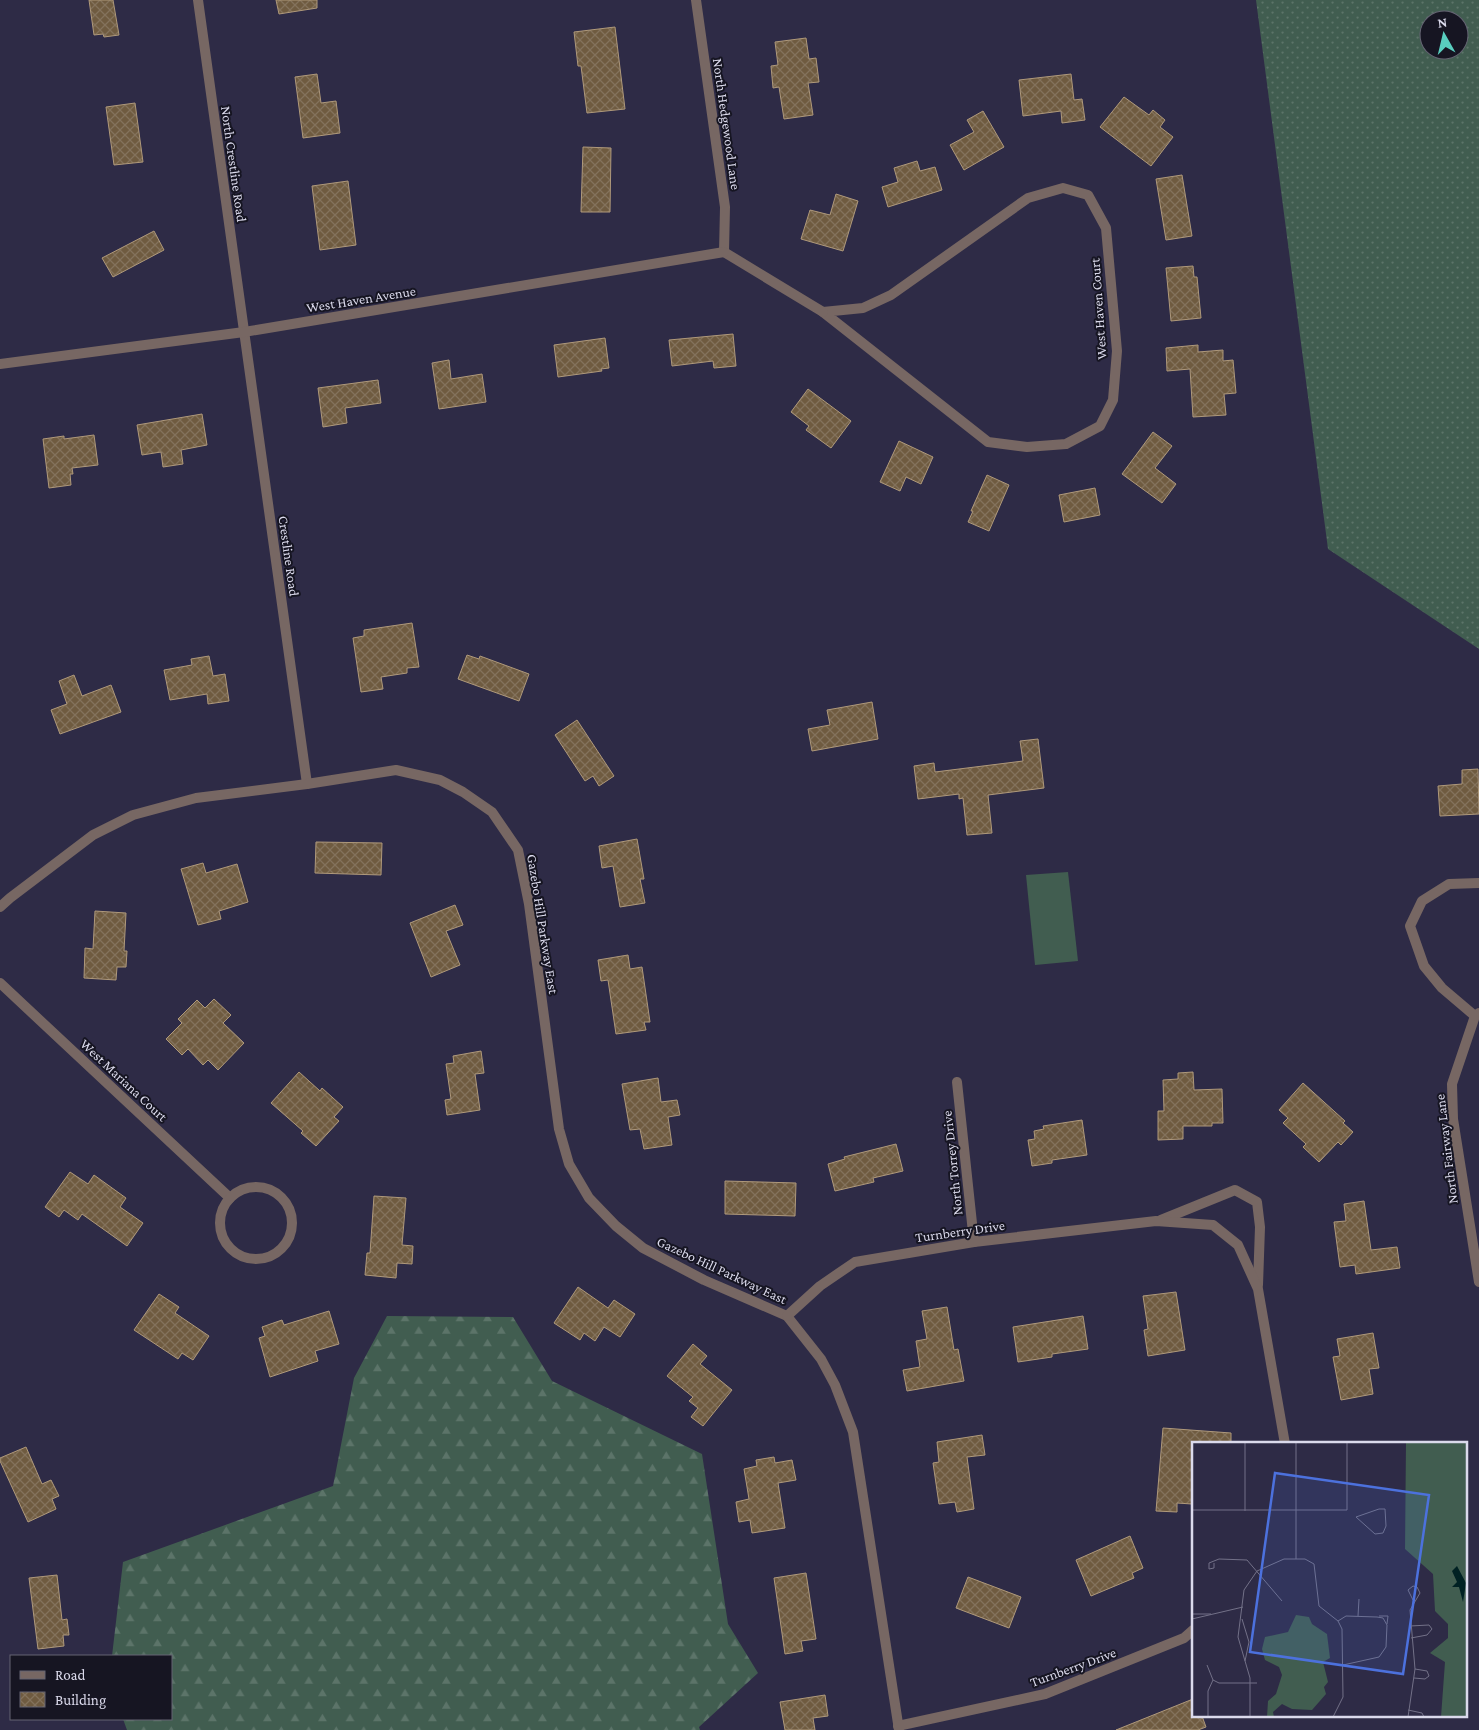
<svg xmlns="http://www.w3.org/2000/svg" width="1479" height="1730" font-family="'Crimson Pro',serif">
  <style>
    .grass { fill: url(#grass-dots); fill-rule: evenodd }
    .forest { fill: url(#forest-firs) }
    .pitch { fill: #415d50 }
    .building { fill: url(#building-cross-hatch); stroke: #af997b }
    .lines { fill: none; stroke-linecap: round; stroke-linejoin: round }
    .street { stroke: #776763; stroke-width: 10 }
    .labels { text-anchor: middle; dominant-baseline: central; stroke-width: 4; stroke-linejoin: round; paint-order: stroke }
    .street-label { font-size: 14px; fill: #dbdaec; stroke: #161522 }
    .inset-road { fill: none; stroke: #737188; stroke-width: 1 }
    .view { fill: #4c71dd; fill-opacity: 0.15; stroke: #4c71dd; stroke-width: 2.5 }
    .inset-edge { fill: none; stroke: #dbdaec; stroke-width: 2.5 }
  </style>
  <defs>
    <pattern id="grass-dots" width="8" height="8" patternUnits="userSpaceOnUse" patternTransform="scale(1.25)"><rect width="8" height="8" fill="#415d50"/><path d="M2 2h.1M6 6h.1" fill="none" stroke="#5c7469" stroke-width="1.8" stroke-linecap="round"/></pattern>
    <pattern id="forest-firs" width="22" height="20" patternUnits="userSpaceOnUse" patternTransform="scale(1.25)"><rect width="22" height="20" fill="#415d50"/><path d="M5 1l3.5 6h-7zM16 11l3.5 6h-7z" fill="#5c7469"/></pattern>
    <pattern id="building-cross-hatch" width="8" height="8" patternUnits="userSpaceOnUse" patternTransform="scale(1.25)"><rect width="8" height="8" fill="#6f5b40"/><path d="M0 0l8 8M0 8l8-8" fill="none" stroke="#83725c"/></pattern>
  </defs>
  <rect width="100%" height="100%" fill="#2e2b46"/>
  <path class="grass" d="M1256,0H1479V649L1328,549ZM1429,20H1459V50H1429Z"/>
  <polygon class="forest" points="387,1316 513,1317 552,1381 702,1454 728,1624 758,1673 699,1727 700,1730 127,1730 123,1719 171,1719 171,1656 112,1656 123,1562 333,1486 354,1378"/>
  <polygon class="pitch" points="1068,872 1078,961 1035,965 1026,875"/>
  <g class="building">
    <polygon points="89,0 113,0 119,35 104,37 103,34 94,35"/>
    <polygon points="276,0 317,0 317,8 279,14"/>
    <polygon points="615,27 625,109 587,113 581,66 578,66 574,32"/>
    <polygon points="806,38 809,59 816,58 819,82 808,83 813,115 784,119 779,87 773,88 771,66 778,65 775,42"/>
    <polygon points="317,74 321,103 336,101 340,133 303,138 295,77"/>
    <polygon points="1071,74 1074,100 1082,99 1085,120 1062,123 1061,111 1023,116 1019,80"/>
    <polygon points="1124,97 1149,115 1153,110 1165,120 1160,127 1173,137 1151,166 1100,127"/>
    <polygon points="135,103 143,162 114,165 106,107"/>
    <polygon points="983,111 1004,147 964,170 950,145 974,132 967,120"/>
    <polygon points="583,147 611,148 610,212 581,212"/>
    <polygon points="917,161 920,171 935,167 942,190 888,207 882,187 898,182 894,168"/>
    <polygon points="1182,175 1192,236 1166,240 1156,179"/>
    <polygon points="348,181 356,245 320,250 312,186"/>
    <polygon points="836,194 858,201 843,251 801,239 810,210 830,215"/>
    <polygon points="154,231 164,250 113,277 102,258"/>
    <polygon points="1193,266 1194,277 1197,277 1201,318 1171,321 1166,268"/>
    <polygon points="733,334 736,366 714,368 713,361 672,366 669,340"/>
    <polygon points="605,338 609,368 601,369 602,371 558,377 554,345"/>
    <polygon points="1198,345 1198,352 1223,350 1223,361 1233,360 1236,393 1224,394 1226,415 1193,417 1190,369 1167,371 1166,348"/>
    <polygon points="449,360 451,379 482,374 486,402 439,409 432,363"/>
    <polygon points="378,380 381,403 345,408 347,423 323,427 318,388"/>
    <polygon points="808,389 851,421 831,448 806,430 809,426 791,412"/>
    <polygon points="202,414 207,445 181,450 183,464 163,467 161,452 142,455 137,425"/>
    <polygon points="1153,432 1172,446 1155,468 1176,484 1162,503 1122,474"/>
    <polygon points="94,435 98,465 72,468 73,474 70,474 71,485 49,488 43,439 64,436 64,439"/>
    <polygon points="899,441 933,457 921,484 906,477 900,491 880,482"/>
    <polygon points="987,475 1009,485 989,531 968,522 973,511 971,511"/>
    <polygon points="1095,488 1100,515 1064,522 1059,495"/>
    <polygon points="412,623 419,667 407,668 407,673 381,677 383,689 361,692 353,638 364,636 364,630"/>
    <polygon points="467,655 479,659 480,656 529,674 519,701 458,679"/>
    <polygon points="209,656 213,676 225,674 229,701 208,704 207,694 170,700 164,670 192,665 191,659"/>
    <polygon points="74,675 82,696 111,685 121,712 60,734 51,710 67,704 59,681"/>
    <polygon points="872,702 878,739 812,751 808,729 830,725 827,710"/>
    <polygon points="577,720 614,776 599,786 593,776 585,781 555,735"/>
    <polygon points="1038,739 1044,788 988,795 992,833 967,835 963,798 959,799 959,794 918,799 914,766 934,763 935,772 1023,761 1020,741"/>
    <polygon points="1478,769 1479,814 1440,816 1438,786 1462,784 1462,770"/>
    <polygon points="637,839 644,879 640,879 645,903 620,907 613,866 602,868 599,846"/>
    <polygon points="316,842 382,843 381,875 315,873"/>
    <polygon points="203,863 206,873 237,864 248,902 219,911 221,919 198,925 181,869"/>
    <polygon points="455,905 463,925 446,931 460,965 431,977 410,923"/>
    <polygon points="95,911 126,913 124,951 127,951 126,967 117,967 116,980 84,978 85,948 93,949"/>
    <polygon points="628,955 630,969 642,967 650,1022 644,1022 646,1030 616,1034 608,980 601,981 598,960"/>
    <polygon points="214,999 231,1015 223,1023 244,1043 218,1070 208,1060 203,1065 188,1049 182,1055 166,1039 182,1023 178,1019 197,1000 205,1008"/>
    <polygon points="481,1051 484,1073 475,1074 480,1110 447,1115 445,1100 451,1099 446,1064 454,1063 453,1056"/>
    <polygon points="299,1072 320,1091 322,1088 343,1107 334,1117 339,1121 316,1146 301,1133 303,1131 271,1103"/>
    <polygon points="1193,1072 1194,1090 1222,1089 1223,1123 1212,1123 1212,1126 1183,1126 1183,1139 1158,1140 1158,1111 1164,1111 1163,1080 1178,1079 1178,1073"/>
    <polygon points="658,1078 661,1102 677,1100 680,1115 668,1117 672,1145 644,1149 640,1129 630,1130 622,1084"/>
    <polygon points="1303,1083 1345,1121 1343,1123 1353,1132 1341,1145 1338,1142 1319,1162 1303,1147 1306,1144 1283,1123 1288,1118 1279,1110"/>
    <polygon points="1082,1120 1087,1155 1052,1160 1052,1163 1032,1166 1028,1140 1035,1139 1034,1131 1044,1129 1043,1126"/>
    <polygon points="896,1144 903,1171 873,1178 874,1182 835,1191 828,1164 845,1159 844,1157"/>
    <polygon points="70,1172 88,1184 94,1175 126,1198 120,1207 143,1223 127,1246 82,1214 78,1220 64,1210 59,1217 45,1207"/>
    <polygon points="725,1181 796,1183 795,1216 725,1214"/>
    <polygon points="374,1196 406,1198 402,1245 413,1246 412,1264 397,1263 396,1278 365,1275 367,1253 370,1253"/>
    <polygon points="1364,1201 1371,1250 1397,1247 1400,1268 1356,1274 1355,1265 1340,1267 1334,1222 1346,1221 1344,1204"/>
    <polygon points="578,1287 608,1308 614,1300 635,1314 620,1337 604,1327 595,1341 584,1333 580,1340 554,1323"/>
    <polygon points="1176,1292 1185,1350 1148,1356 1144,1330 1148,1329 1143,1296"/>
    <polygon points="159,1294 179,1307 175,1313 209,1336 193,1360 182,1353 178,1359 134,1330"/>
    <polygon points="947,1307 954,1350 958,1349 964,1381 907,1391 903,1370 920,1367 916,1341 927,1339 922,1311"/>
    <polygon points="329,1311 339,1344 315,1351 318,1361 270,1377 259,1338 265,1336 262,1327 282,1320 284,1325"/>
    <polygon points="1083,1316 1088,1349 1052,1354 1052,1357 1018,1362 1013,1327"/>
    <polygon points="1373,1333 1379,1368 1369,1369 1373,1394 1341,1400 1333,1357 1340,1356 1337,1339"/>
    <polygon points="693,1344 707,1356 700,1364 732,1390 703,1426 691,1417 698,1408 689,1401 693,1397 667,1376"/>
    <polygon points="1163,1428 1231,1433 1231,1444 1193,1444 1192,1504 1177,1503 1177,1512 1156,1511"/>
    <polygon points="982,1435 985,1455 967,1457 974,1509 957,1512 955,1502 939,1504 933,1463 939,1462 937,1442"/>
    <polygon points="26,1447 42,1484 51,1480 59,1496 52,1499 56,1509 28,1522 0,1461 0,1458"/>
    <polygon points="774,1457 775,1463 792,1460 796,1480 778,1483 785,1528 752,1533 750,1520 739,1522 736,1502 749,1499 744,1469 757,1466 756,1460"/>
    <polygon points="1130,1536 1143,1568 1132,1573 1134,1578 1091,1596 1076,1560"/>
    <polygon points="806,1573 816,1639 801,1641 803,1651 785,1654 774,1578"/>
    <polygon points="57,1575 62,1620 67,1619 69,1635 63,1635 64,1646 38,1649 29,1578"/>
    <polygon points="968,1577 1021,1597 1009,1628 956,1608"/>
    <polygon points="825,1695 828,1716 813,1718 815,1730 785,1730 780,1702"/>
    <polygon points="1193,1699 1193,1716 1202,1716 1206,1727 1198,1730 1116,1730"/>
  </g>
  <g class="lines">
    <g class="street">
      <polyline points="198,0 307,784"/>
      <polyline points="696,0 725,207 724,252"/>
      <polygon points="1063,188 1088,195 1106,228 1117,351 1113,400 1100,426 1066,444 1027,447 988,442 823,312 863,308 891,295 1028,198"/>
      <polyline points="724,252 823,312"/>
      <polyline points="0,364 244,332 724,252"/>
      <polyline points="0,907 10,898 93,835 133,815 196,798 307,784 396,770 440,780 463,792 492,812 518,850 529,904 559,1129 569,1164 589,1198 616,1226 643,1248 704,1280 787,1316 821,1359 835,1385 853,1432 899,1730"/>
      <polyline points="0,983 230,1198"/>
      <polyline points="1479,1013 1475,1016 1452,1084 1453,1119 1479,1282"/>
      <polyline points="1475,1016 1442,988 1424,966 1410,926 1422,901 1449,884 1479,883"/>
      <polyline points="957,1082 974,1242"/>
      <circle cx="256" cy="1223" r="36"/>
      <polyline points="1161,1220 1235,1190 1257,1202 1260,1227 1258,1285"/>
      <polyline points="787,1316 820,1286 855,1262 974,1242 1156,1221 1213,1225 1238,1245 1258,1289 1285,1444"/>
      <polyline points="898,1726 1045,1694 1184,1638 1193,1630"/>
    </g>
  </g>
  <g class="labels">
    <g class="street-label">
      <text transform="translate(727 124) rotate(82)">North Hedgewood Lane</text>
      <text transform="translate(234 164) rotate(82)">North Crestline Road</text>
      <text transform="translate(361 299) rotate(-9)">West Haven Avenue</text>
      <text transform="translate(1098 309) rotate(-94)">West Haven Court</text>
      <text transform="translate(289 556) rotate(82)">Crestline Road</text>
      <text transform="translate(543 924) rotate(81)">Gazebo Hill Parkway East</text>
      <text transform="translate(124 1080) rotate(43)">West Mariana Court</text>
      <text transform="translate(1446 1149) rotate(-97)">North Fairway Lane</text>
      <text transform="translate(952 1163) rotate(-96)">North Torrey Drive</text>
      <text transform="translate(960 1231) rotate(-8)">Turnberry Drive</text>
      <text transform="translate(722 1270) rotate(25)">Gazebo Hill Parkway East</text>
      <text transform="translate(1073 1667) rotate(-20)">Turnberry Drive</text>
    </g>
  </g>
  <g transform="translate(1192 1442)">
    <rect width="275" height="275" fill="#2e2b46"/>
    <path d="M214,0H275V275H249L253,220L238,211L256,196V182L243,169L241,132L213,107Z" fill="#415d50"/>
    <path d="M104,173L117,175L120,182L135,192L138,216L131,220L136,240L132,245L134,252L120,268L100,267L90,262L81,270L82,275H75L76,259L84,252L90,233L87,225L73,218L70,207L73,195L96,190Z" fill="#415d50"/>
    <path d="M265,124L274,141L271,160L267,145H260L265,140L260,129Z" fill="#002123"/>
    <path class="inset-road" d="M187,67H193L194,84L191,91L183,92L164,75ZM0,68H155M155,68V0M53,69V0M104,117V0M22,121V126L17,127V121L27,117L55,118L90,159M0,172H19M166,174L167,157M187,174H196L195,182M0,177L51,165M50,177L57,200L53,219M146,179L154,174L185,175L191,176L195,183L194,205L187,215L151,223M218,184L237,183L240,187L235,193L219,196M15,223L21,238L27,241H65M222,236L233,237L237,234L235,229L223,227M216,268L230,271L232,275M16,275V249L21,238M58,275V236L46,195L52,148L65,129L92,117H113L122,122L127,164L146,179L150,187L151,255L141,275M216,275L223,227L218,168L228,151L225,145L221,144L216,148L221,158"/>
    <path class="view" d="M83,31L237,53L211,232L58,210Z"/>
    <rect width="275" height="275" class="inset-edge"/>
  </g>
  <rect x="10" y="1655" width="162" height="65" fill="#161522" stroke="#656473"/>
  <rect x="20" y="1671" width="25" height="8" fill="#776763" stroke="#656473"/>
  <text x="55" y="1680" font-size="15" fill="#dbdaec">Road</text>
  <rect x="20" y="1692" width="25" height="15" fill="url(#building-cross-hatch)" stroke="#656473"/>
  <text x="55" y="1705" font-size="15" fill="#dbdaec">Building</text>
  <g transform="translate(1444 35) rotate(352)"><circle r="24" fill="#161522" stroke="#656473"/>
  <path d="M0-4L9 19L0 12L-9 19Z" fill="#59cebf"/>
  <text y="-8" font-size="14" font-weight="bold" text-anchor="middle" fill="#dbdaec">N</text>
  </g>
</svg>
